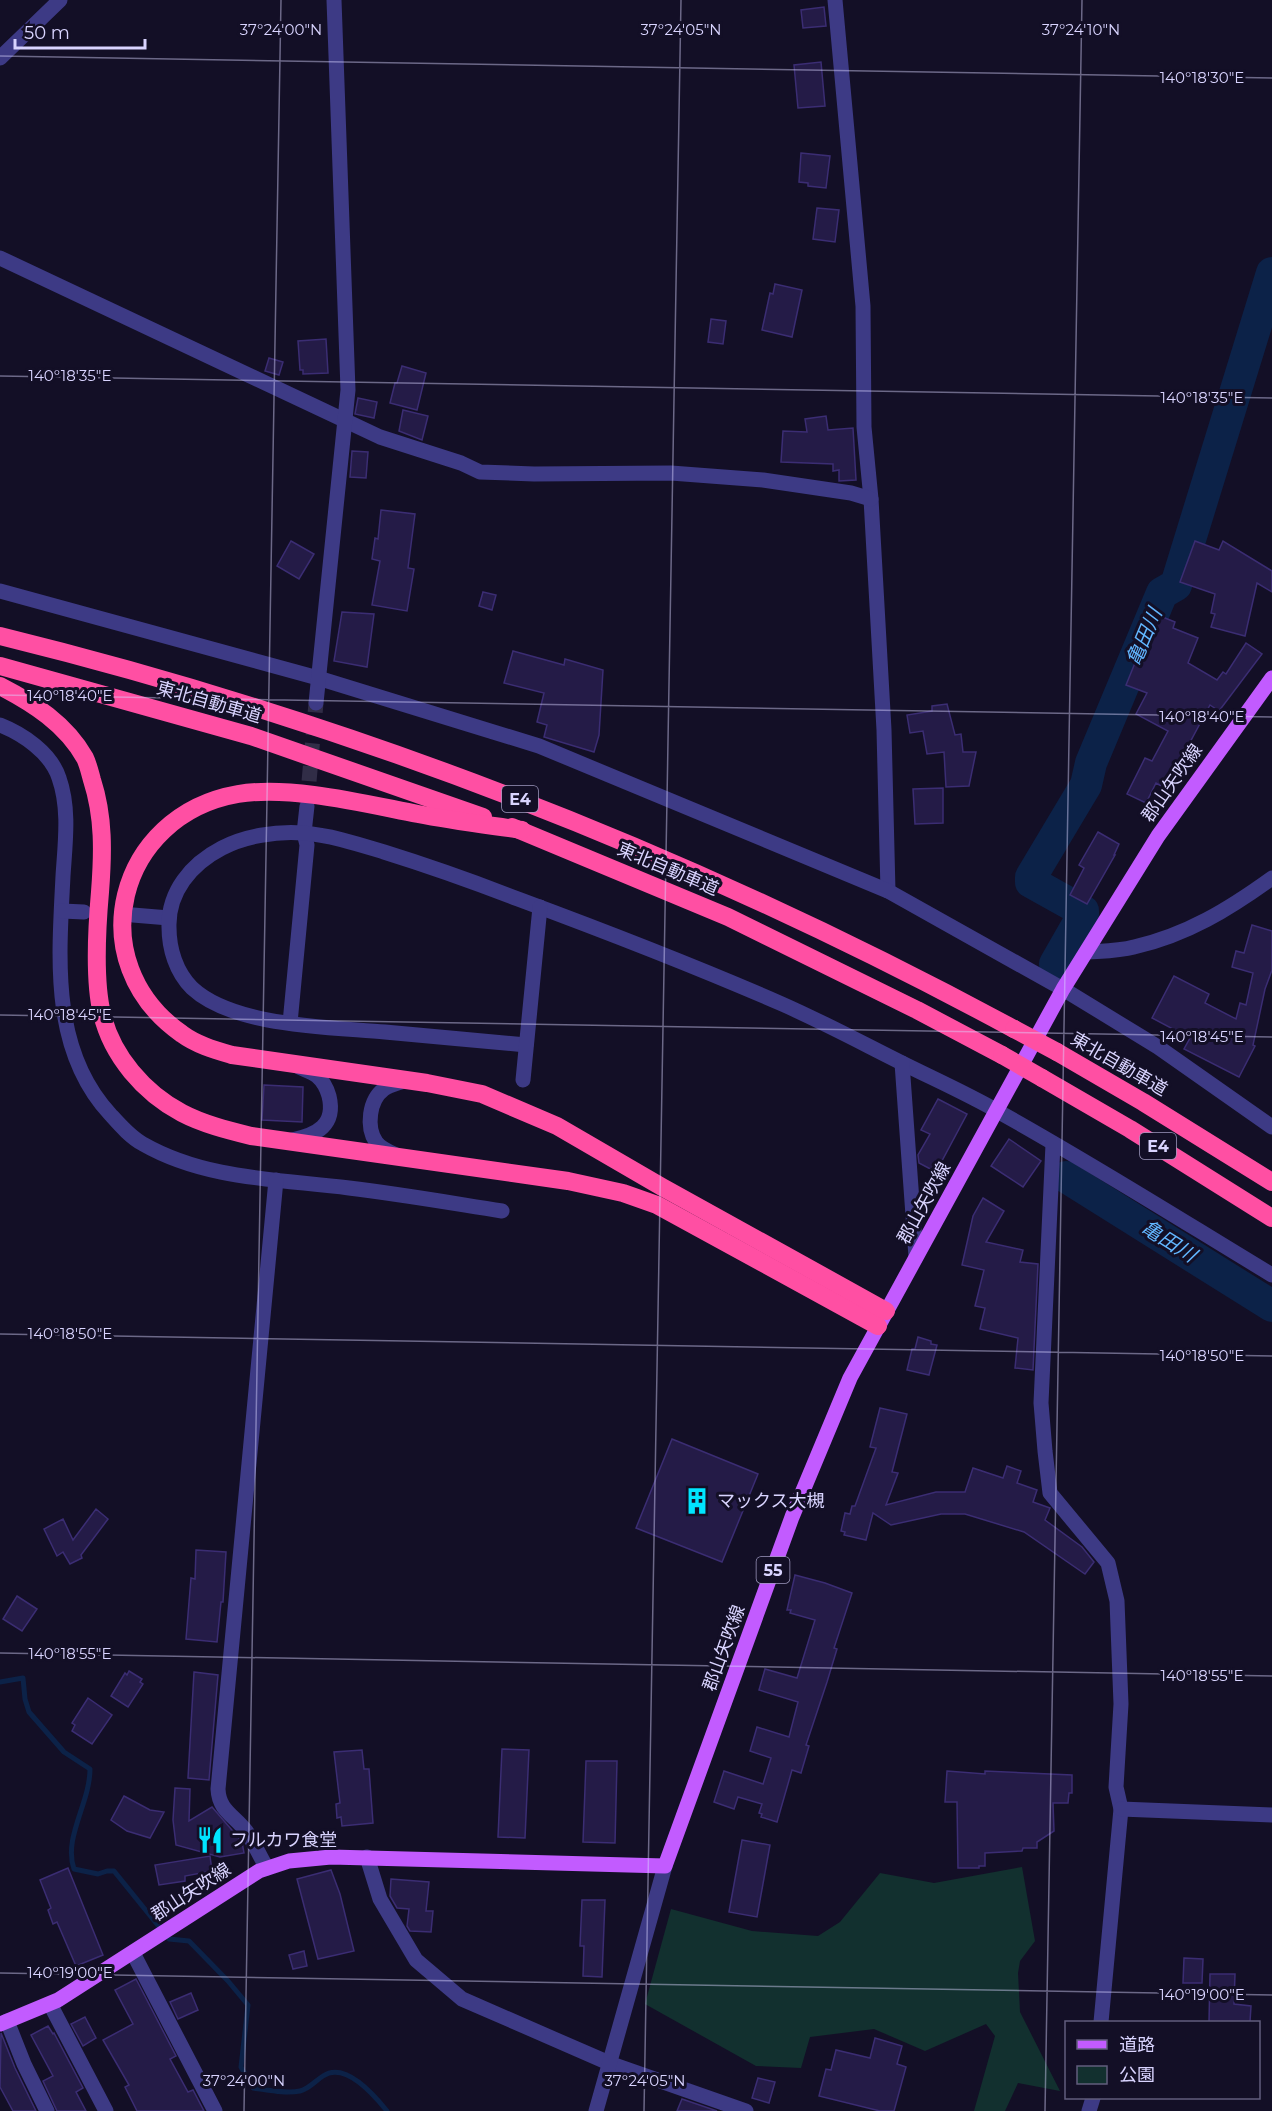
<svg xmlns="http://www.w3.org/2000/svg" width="1272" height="2111" font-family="Montserrat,'Noto Sans JP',sans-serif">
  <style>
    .green { fill: #12302f }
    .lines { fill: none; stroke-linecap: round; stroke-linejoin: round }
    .stream { stroke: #0c2248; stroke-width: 5 }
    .river { stroke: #0c2248; stroke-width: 32 }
    .building { fill: #241b47; stroke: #3b2d73; stroke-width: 1.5 }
    .minor-tunnel { stroke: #312d47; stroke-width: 15; stroke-dasharray: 15 8; stroke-linecap: butt }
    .minor { stroke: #3d3a85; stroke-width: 15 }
    .major { stroke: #c25bff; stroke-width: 15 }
    .highway { stroke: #ff4fa3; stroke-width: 18 }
    .highway-bridge { stroke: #ff4fa3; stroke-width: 18 }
    .ticks { fill: none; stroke: #d9d4ff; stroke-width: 1.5; stroke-opacity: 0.45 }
    .labels { text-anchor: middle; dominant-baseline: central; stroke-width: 6; stroke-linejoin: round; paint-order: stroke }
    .shield { fill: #130f26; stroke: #9e99be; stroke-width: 1.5 }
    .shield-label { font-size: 16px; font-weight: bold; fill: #d9d4ff }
    .street-label { font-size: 18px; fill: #d9d4ff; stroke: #130f26 }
    .poi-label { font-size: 18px; fill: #d9d4ff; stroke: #130f26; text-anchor: start }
    .water-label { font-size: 20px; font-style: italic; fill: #62b6ff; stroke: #130f26 }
    .ticks-label { font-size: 15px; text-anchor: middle; fill: #d9d4ff; stroke: #130f26; stroke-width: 6; stroke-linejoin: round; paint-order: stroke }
  </style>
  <rect width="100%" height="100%" fill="#130f26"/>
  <polygon class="green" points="1022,1867 1035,1941 1020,1961 1018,1973 1020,2012 1060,2091 1018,2083 1005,2111 974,2111 995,2036 986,2024 925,2051 874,2029 810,2037 801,2068 756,2066 645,2004 671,1909 752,1931 818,1936 840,1922 880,1873 934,1883"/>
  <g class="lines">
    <path class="stream" d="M0,1682L23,1678L25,1699L29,1712L64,1752L90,1769C90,1803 63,1838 74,1869L98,1874L107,1871H114L169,1939L189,1941L228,1981L248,2005L241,2067L253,2088C268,2090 285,2094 300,2091C309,2089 315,2081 323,2076C345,2061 375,2096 387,2111"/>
    <g class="river">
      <polyline points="1055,964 1083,915 1083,911 1031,882 1031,877 1086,785 1091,763 1162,593 1176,585 1272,273"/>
      <polyline points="1066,1177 1272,1306"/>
    </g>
  </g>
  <g class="building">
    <polygon points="824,7 826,26 803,28 801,10"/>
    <polygon points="821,62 825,106 798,108 794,65"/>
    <polygon points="801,153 830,156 826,188 808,186 808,183 799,182"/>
    <polygon points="817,208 839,210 835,242 813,239"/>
    <polygon points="775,284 802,290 792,337 762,330 770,293 773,294"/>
    <polygon points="711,319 726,321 723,344 708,342"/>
    <polygon points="326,339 328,373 303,374 303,370 300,370 298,341"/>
    <polygon points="269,358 283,362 279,375 265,371"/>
    <polygon points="402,366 426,373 417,410 390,403 395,383 397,383"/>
    <polygon points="358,398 377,402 374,418 355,414"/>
    <polygon points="403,410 428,416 422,440 399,431"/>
    <polygon points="826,416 828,430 853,428 856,480 839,481 839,470 833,471 833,464 781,462 783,431 807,432 805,419"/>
    <polygon points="352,451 368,452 366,478 350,477"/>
    <polygon points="381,510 415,514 408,568 414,569 407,611 372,605 380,561 372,559 375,538 378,539"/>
    <polygon points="291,541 314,554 299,579 277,566"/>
    <polygon points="1195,541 1219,550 1223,541 1272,571 1272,592 1257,583 1245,636 1211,627 1215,614 1211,613 1215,594 1180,582"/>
    <polygon points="483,592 496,595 492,610 479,606"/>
    <polygon points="342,612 374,614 367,667 334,661"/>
    <polygon points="1155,614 1175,622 1173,628 1198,638 1188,663 1217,680 1223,672 1226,674 1246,643 1262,654 1219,711 1210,705 1182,757 1163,787 1156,783 1146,803 1127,794 1145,758 1152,761 1168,731 1136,714 1147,693 1126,685"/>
    <polygon points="513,651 564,665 565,659 603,670 599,735 594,752 544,737 547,725 537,722 544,693 504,683"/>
    <polygon points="947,704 955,735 961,734 963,752 976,752 969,786 946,787 944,752 927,754 923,731 910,733 907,715 932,711 932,706"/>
    <polygon points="943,788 943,823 915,824 913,789"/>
    <polygon points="1098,832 1119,844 1114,855 1115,855 1087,904 1070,895 1084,868 1079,865"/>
    <polygon points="1252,925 1272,931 1272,970 1265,989 1253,1045 1255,1046 1239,1077 1184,1049 1190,1038 1152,1018 1174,976 1209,994 1205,1003 1236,1019 1240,1003 1246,1005 1253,973 1232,967 1236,951 1244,953"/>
    <polygon points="264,1085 303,1087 302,1122 262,1120"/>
    <polygon points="938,1099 967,1114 936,1172 919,1163 918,1155 930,1134 921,1130"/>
    <polygon points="1009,1139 1041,1161 1023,1187 991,1166"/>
    <polygon points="983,1198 1004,1211 986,1242 1023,1250 1020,1262 1038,1264 1033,1370 1015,1368 1018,1338 980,1329 985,1308 975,1306 984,1270 962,1265 973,1216"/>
    <polygon points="918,1337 931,1341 931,1344 937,1345 929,1375 907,1370 912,1349 915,1349"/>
    <polygon points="880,1408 907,1414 892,1472 898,1473 886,1505 936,1492 965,1492 973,1468 1003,1478 1007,1466 1021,1471 1017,1483 1037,1490 1033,1502 1050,1508 1045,1520 1082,1547 1094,1562 1085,1574 1024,1532 965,1514 941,1514 891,1525 873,1513 866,1540 844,1535 845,1532 841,1531 845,1513 850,1514 852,1506 855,1506 876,1448 870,1447"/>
    <polygon points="672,1439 758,1474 722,1562 636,1528"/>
    <polygon points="96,1509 108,1519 81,1555 82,1558 70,1564 63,1552 57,1556 44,1529 63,1519 73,1540"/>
    <polygon points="196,1550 226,1552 223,1602 221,1602 217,1642 186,1639 191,1578 195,1579"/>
    <polygon points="795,1575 825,1583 852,1593 834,1648 837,1649 827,1682 806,1745 809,1746 801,1773 792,1770 777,1822 761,1817 762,1814 759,1813 762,1804 738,1797 734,1809 714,1802 724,1771 763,1784 771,1758 750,1751 757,1727 789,1737 798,1702 759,1690 765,1669 797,1678 815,1620 790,1613 791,1610 787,1610"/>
    <polygon points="17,1596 37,1609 22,1631 3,1619"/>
    <polygon points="129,1671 142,1679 140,1682 143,1684 128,1707 111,1696 125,1673 127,1675"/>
    <polygon points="194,1672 218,1675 209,1780 188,1778"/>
    <polygon points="88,1698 112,1715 92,1744 72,1731 75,1725 72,1723"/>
    <polygon points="502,1749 529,1750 525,1838 498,1837"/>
    <polygon points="362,1750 364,1769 369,1769 373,1823 342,1826 341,1817 337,1818 336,1804 340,1803 334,1752"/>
    <polygon points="586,1761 617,1761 615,1843 583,1842"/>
    <polygon points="947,1771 985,1774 985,1771 1072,1775 1072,1793 1069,1793 1068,1803 1053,1803 1054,1831 1037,1842 1037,1848 1023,1848 1022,1851 985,1853 985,1866 979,1866 979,1868 958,1868 957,1802 945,1802"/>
    <polygon points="175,1788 190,1789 189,1821 212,1807 238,1837 242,1842 244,1853 220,1857 176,1845 173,1820"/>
    <polygon points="124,1796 150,1810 164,1812 150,1838 127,1831 111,1820"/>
    <polygon points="742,1840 770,1845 757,1917 729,1912"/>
    <polygon points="210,1856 212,1871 185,1876 185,1881 159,1885 155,1865"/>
    <polygon points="68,1868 103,1955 76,1966 57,1922 53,1924 48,1910 51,1908 40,1880"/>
    <polygon points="331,1870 340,1894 354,1951 318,1959 297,1879"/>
    <polygon points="391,1879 429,1882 426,1911 433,1911 431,1932 410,1931 407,1926 409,1909 397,1908 390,1896"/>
    <polygon points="582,1900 605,1900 602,1977 583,1976 584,1946 580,1946"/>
    <polygon points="304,1951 307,1966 293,1969 289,1955"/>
    <polygon points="1184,1958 1203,1959 1202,1983 1183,1983"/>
    <polygon points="1210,1974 1235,1974 1234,2004 1251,2006 1250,2022 1209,2022"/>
    <polygon points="136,1979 176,2056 170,2059 188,2092 193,2090 204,2111 137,2111 125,2087 129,2085 103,2040 133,2024 115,1990"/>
    <polygon points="191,1993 198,2010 178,2019 170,2002"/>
    <polygon points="85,2017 96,2038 83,2046 71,2024"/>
    <polygon points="48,2026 53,2034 54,2033 83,2088 76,2092 86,2111 57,2111 43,2081 53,2076 31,2035"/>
    <polygon points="1,2033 15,2068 36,2111 13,2111 0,2087"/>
    <polygon points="875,2038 902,2046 897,2064 906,2067 894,2111 880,2111 819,2096 826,2069 831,2070 836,2050 870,2058"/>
    <polygon points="758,2078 775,2082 769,2103 752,2098"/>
    <polygon points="682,2099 717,2111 677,2111"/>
  </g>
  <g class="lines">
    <polyline class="minor-tunnel" points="307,804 316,703"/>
    <g class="minor">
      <polyline points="835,0 863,306 864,427 871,499 884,730 888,891"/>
      <polyline points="0,58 60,0"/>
      <polyline points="0,258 380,437 461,463 480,472 534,474 671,473 763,480 851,493 871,499"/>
      <polyline points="0,591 318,678 539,746 888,891 1063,989 1158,1047 1272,1127"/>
      <polyline points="316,703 348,390 334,0"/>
      <path d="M0,725C23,734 51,753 59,778C70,809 65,844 63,876C59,957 50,1049 110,1114C119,1124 130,1137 143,1144C206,1180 279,1179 349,1188C400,1194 451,1203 502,1211"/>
      <polyline points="62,911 84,912"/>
      <polyline points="133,915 169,918"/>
      <path d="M1088,952C1103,951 1119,951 1134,947C1187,935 1229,909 1272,878"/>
      <polyline points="290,1023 307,845 304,833 307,806"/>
      <path d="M526,1045C479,1041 432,1036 385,1032C330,1027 234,1027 192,988C176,972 169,949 169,927C168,892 191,864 222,848C245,836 276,831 303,833C330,835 358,844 384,852C429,866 474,882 518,899C607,932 695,966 782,1004C823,1022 862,1043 902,1063C934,1079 968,1094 999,1112C1091,1163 1181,1220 1272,1275"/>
      <polyline points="902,1063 916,1257"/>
      <polyline points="523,1080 540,907"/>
      <path d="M292,1140C317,1135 336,1125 329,1096C327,1089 323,1081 317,1076C312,1072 305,1070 299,1067"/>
      <polyline points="1053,1144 1041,1403 1045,1451 1050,1493 1108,1563 1117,1601 1121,1704 1116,1787 1121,1809 1101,2022"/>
      <path d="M396,1155C389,1152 380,1148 376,1142C366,1127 369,1100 384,1089C390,1085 399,1083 406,1080"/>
      <polyline points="1121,1809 1272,1815"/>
      <polyline points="367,1857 380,1899 416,1960 462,1999 609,2063 746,2111"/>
      <path d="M267,1868C260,1857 254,1842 246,1831C234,1815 219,1811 218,1789L276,1180"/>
      <polyline points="133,1953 215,2111"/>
      <polyline points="50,2004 106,2111"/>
      <polyline points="7,2021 24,2064 47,2111"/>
      <polyline points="596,2111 665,1866"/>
      <polyline points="1089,2111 1093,2098"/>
    </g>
    <polyline class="major" points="0,2024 58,2000 259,1871 289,1861 331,1857 665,1866 792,1517 850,1378 1063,989 1158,836 1272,678"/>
    <g class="highway">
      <path d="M0,636C354,723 694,856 1014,1029"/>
      <polyline points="0,666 251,736 483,817"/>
      <path d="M0,686C33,703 66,724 85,758C88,764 90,773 92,780C104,817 103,853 100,892C97,926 94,981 102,1014C112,1056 144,1093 182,1113C203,1124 227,1130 251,1136L568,1181L623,1193L657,1205L878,1326"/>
      <polyline points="512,827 728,917 917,1010 1002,1055"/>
      <path d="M522,830C488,825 453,821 418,814C366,804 291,785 238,794C117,815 79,962 182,1034C197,1045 215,1050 232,1055L427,1083L482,1094L557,1126L662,1187L886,1311"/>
      <polyline points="1057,1052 1143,1102 1272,1182"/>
      <polyline points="1042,1078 1130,1129 1272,1218"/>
    </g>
    <g class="highway-bridge">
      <polyline points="1014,1029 1057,1052"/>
      <polyline points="1002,1055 1042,1078"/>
    </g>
  </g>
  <path class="ticks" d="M0,56L1272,78M0,376L1272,398M0,695L1272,717M0,1015L1272,1037M0,1334L1272,1356M0,1653L1272,1676M0,1973L1272,1995M244,2111L281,0M644,2111L681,0M1045,2111L1082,0"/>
  <defs>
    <symbol id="building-bare" viewBox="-9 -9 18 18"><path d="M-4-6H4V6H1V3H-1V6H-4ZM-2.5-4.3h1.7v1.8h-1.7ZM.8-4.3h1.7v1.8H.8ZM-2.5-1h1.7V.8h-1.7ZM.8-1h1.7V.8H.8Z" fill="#00e5ff" stroke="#130f26" stroke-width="2.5" paint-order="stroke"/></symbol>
    <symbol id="restaurant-bare" viewBox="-9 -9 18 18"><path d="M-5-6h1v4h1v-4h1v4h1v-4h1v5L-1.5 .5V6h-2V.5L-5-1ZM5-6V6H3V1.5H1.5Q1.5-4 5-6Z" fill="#00e5ff" stroke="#130f26" stroke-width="2.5" paint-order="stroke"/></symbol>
  </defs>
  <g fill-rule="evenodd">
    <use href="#building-bare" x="678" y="1482" width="38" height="38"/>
    <use href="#restaurant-bare" x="191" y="1821" width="38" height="38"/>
  </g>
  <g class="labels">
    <g class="shield">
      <rect x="502" y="786" width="36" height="26" rx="4.5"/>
      <rect x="1140" y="1133" width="36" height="26" rx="4.5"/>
      <rect x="756.5" y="1557" width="33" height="26" rx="4.5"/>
    </g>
    <g class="shield-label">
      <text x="520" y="799">E4</text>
      <text x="1158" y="1146">E4</text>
      <text x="773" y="1570">55</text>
    </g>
    <g class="street-label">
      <text transform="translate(209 702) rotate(16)">東北自動車道</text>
      <text transform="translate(1172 783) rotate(-55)">郡山矢吹線</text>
      <text transform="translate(668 869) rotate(23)">東北自動車道</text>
      <text transform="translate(1119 1064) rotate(30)">東北自動車道</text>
      <text transform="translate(924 1203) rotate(-61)">郡山矢吹線</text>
      <text transform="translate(724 1648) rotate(-70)">郡山矢吹線</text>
      <text transform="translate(191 1892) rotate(-33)">郡山矢吹線</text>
    </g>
    <g class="poi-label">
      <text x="717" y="1501">マックス大槻</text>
      <text x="230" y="1840">フルカワ食堂</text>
    </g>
    <g class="water-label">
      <text transform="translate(1144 637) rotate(-67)">亀田川</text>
      <text transform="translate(1169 1241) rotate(32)">亀田川</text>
    </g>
  </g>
  <g class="ticks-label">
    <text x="281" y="35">37°24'00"N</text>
    <text x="681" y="35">37°24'05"N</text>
    <text x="1081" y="35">37°24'10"N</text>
    <text x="1202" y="83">140°18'30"E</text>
    <text x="70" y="381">140°18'35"E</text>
    <text x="1202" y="403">140°18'35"E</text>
    <text x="70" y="701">140°18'40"E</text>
    <text x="1202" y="722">140°18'40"E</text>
    <text x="70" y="1020">140°18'45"E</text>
    <text x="1202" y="1042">140°18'45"E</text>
    <text x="70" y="1339">140°18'50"E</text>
    <text x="1202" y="1361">140°18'50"E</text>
    <text x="70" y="1659">140°18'55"E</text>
    <text x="1202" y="1681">140°18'55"E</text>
    <text x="70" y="1978">140°19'00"E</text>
    <text x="1202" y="2000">140°19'00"E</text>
    <text x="244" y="2086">37°24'00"N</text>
    <text x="645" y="2086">37°24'05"N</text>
  </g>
  <rect x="1065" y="2021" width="195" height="78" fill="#130f26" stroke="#625e7d" stroke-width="1.5"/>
  <rect x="1077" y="2040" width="30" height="9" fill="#c25bff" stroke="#625e7d" stroke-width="1.5"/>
  <text x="1119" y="2051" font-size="18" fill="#d9d4ff">道路</text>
  <rect x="1077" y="2066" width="30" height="18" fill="#12302f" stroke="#625e7d" stroke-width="1.5"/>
  <text x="1119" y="2081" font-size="18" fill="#d9d4ff">公園</text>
  <path d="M15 39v9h130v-9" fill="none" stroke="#d9d4ff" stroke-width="3"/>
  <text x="24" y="39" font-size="18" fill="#d9d4ff" stroke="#130f26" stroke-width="4.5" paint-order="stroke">50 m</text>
</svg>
